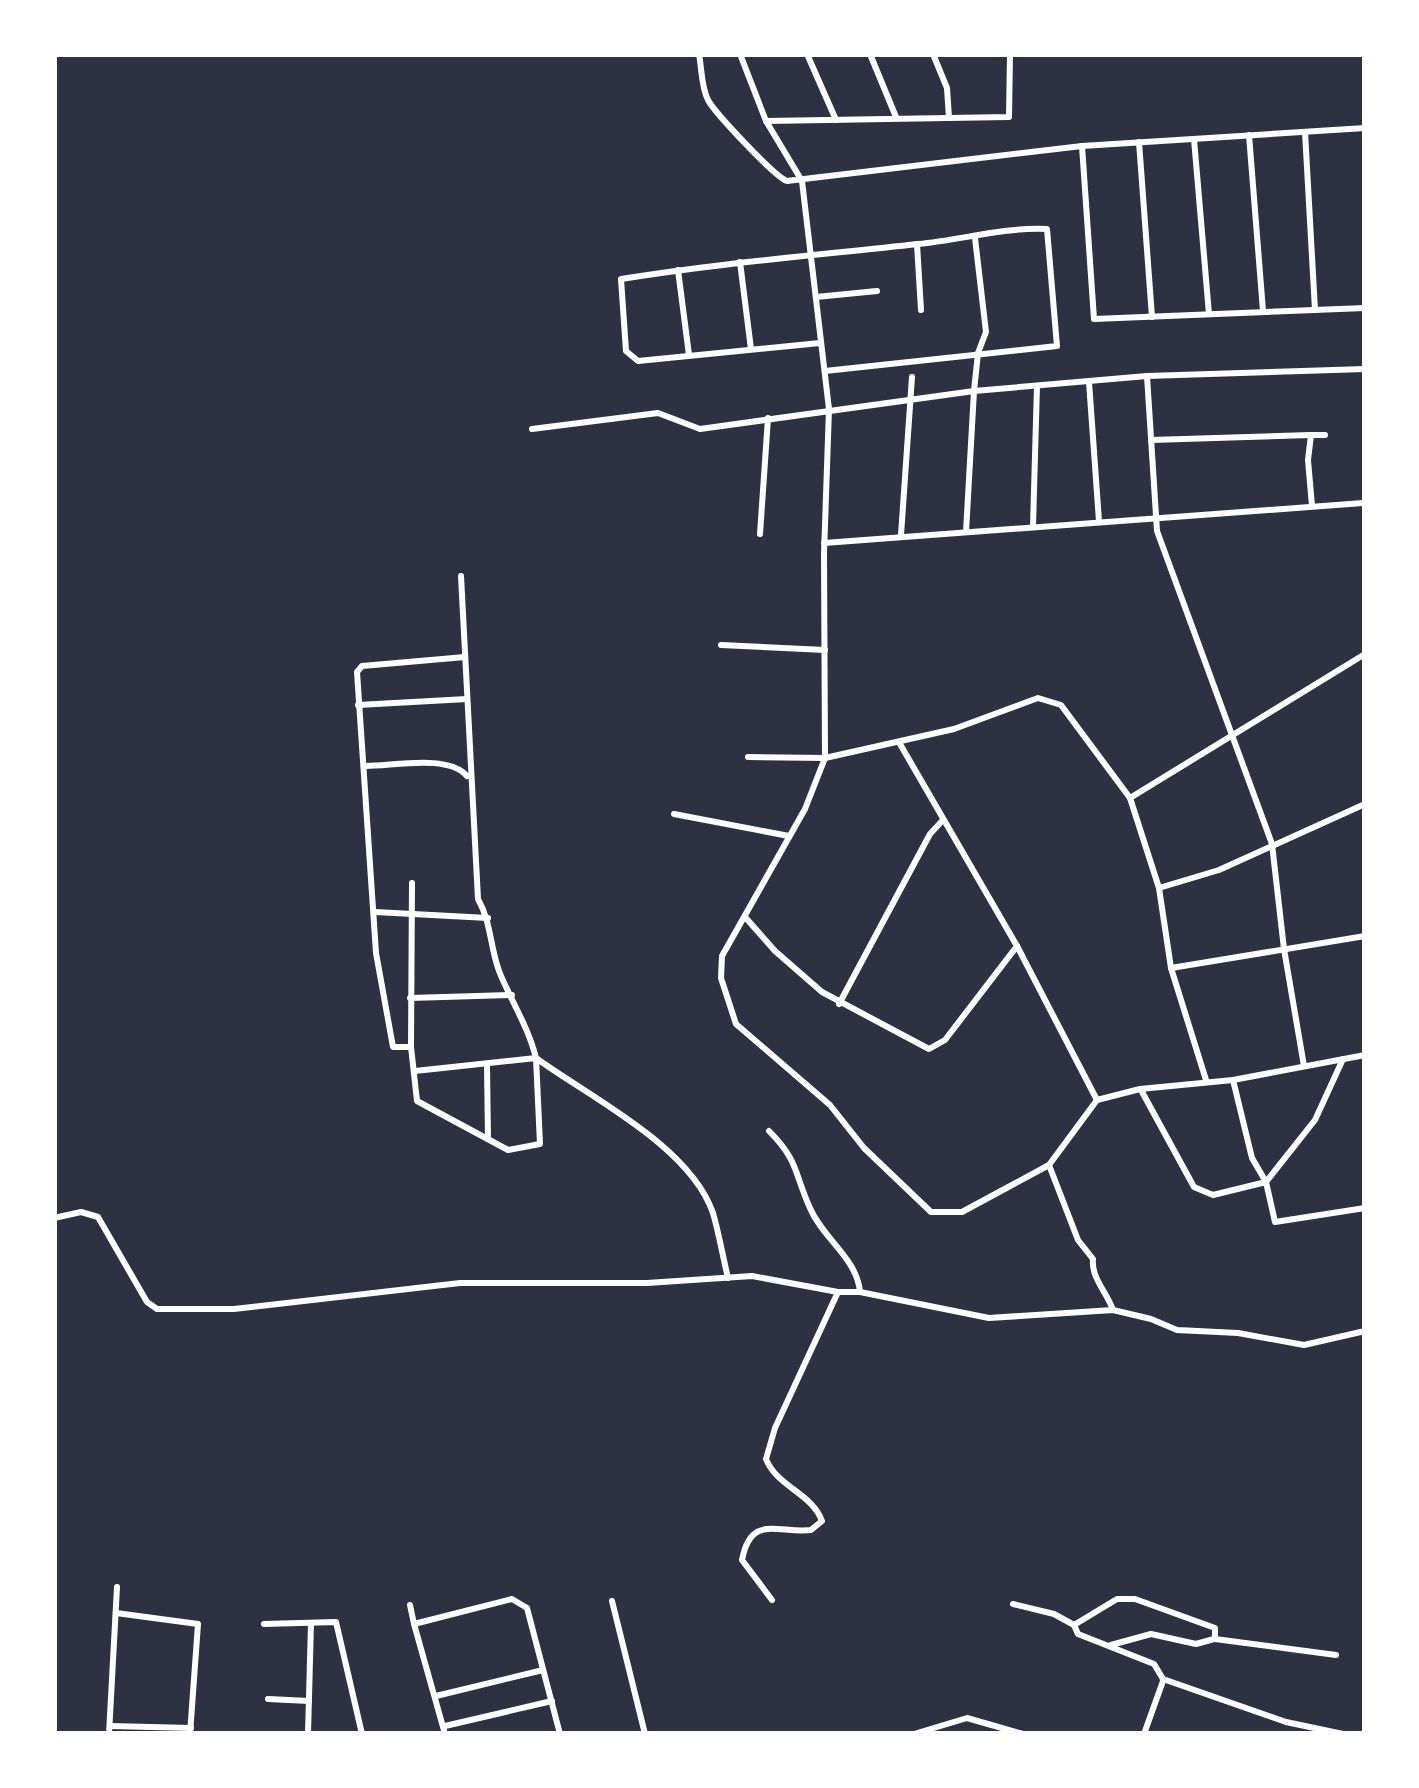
<svg xmlns="http://www.w3.org/2000/svg" width="1419" height="1788" font-family="Arial,sans-serif">
  <style>
    .lines { fill: none; stroke-linecap: round; stroke-linejoin: round }
    .minor { stroke: #fff; stroke-width: 6 }
  </style>
  <rect width="100%" height="100%" fill="#2d3142"/>
  <g class="lines">
    <g class="minor">
      <path d="M699,54C702,70 701,86 708,100C715,113 775,177 787,181L1082,146L1365,128"/>
      <polyline points="740,54 766,121 802,181 829,409 824,554 825,758 805,809 722,956 721,978 736,1024 830,1105 864,1148 931,1212 962,1212 1049,1165 1097,1100 1140,1089 1233,1080 1365,1055"/>
      <polyline points="807,54 836,120"/>
      <polyline points="870,54 896,117"/>
      <polyline points="933,54 947,88 949,118"/>
      <polyline points="766,121 1009,117 1010,54"/>
      <polyline points="1305,132 1315,310"/>
      <polyline points="1249,135 1263,311"/>
      <polyline points="1194,139 1209,314"/>
      <polyline points="1139,142 1152,317"/>
      <polyline points="1082,146 1094,319 1365,308"/>
      <polyline points="917,244 921,310"/>
      <polyline points="740,262 751,349"/>
      <polyline points="678,270 689,355"/>
      <polyline points="816,297 877,291"/>
      <path d="M820,343L638,361L626,351L621,279C720,263 819,255 918,244C962,240 1003,227 1047,229L1057,346L825,371"/>
      <polyline points="1147,376 1157,531 1272,844 1284,949 1304,1066"/>
      <polyline points="1089,382 1099,521"/>
      <polyline points="532,429 658,413 700,429 974,391 1147,376 1365,369"/>
      <polyline points="1151,440 1311,435"/>
      <polyline points="1365,498 1365,511"/>
      <polyline points="1312,506 1308,460 1311,435 1325,435"/>
      <polyline points="1033,526 1037,386"/>
      <polyline points="966,532 974,391 978,353 986,332 975,238"/>
      <polyline points="760,534 768,418"/>
      <polyline points="901,535 912,377"/>
      <polyline points="824,543 1363,503"/>
      <path d="M461,576L478,899C491,922 490,946 499,971C511,1001 528,1026 536,1058C591,1098 690,1146 713,1213C719,1234 723,1257 728,1278"/>
      <polyline points="721,645 825,650"/>
      <polyline points="358,705 467,699"/>
      <polyline points="900,744 1017,946 1097,1100"/>
      <polyline points="748,757 825,758 954,729 1038,698 1061,705 1130,798 1159,888 1171,968 1206,1080"/>
      <path d="M366,766C394,766 448,754 467,776"/>
      <polyline points="1130,798 1365,654"/>
      <polyline points="674,814 789,836"/>
      <polyline points="1159,888 1219,870 1365,804"/>
      <polyline points="375,912 488,918"/>
      <polyline points="745,917 775,951 822,992 929,1049 945,1040 1017,946"/>
      <polyline points="1171,968 1365,936"/>
      <polyline points="410,998 512,995"/>
      <polyline points="839,1004 930,834 942,821"/>
      <polyline points="411,1047 412,883"/>
      <polyline points="487,1065 488,1139"/>
      <polyline points="415,1071 536,1058 540,1144 508,1150 417,1101 411,1047 393,1047 376,953 357,672 362,666 465,657"/>
      <polyline points="1233,1080 1252,1158 1266,1182 1275,1222 1365,1208"/>
      <polyline points="1141,1090 1194,1187 1213,1195 1266,1182 1315,1120 1343,1059"/>
      <path d="M769,1131C799,1161 794,1173 810,1208C823,1239 857,1258 860,1292"/>
      <path d="M1049,1165L1078,1240L1093,1259C1091,1278 1107,1292 1113,1310"/>
      <polyline points="54,1218 81,1212 98,1217 147,1302 157,1309 234,1309 460,1283 647,1283 752,1276 838,1292 860,1292 989,1318 1113,1310 1151,1319 1177,1330 1238,1333 1304,1345 1365,1331"/>
      <path d="M772,1600L742,1560C751,1513 779,1534 811,1530L822,1521C812,1493 777,1487 766,1459L775,1428L838,1292"/>
      <polyline points="612,1601 645,1734"/>
      <polyline points="1013,1604 1054,1614 1074,1625"/>
      <polyline points="410,1605 414,1624"/>
      <polyline points="116,1613 198,1624 190,1734"/>
      <polyline points="264,1624 336,1622 362,1734"/>
      <polyline points="1111,1645 1151,1634 1196,1644 1214,1639"/>
      <polyline points="1163,1679 1154,1664 1078,1634 1074,1625 1117,1599 1135,1599 1215,1628 1215,1639 1336,1655"/>
      <polyline points="1163,1679 1286,1722 1343,1734"/>
      <polyline points="436,1696 543,1670"/>
      <polyline points="268,1699 309,1701"/>
      <polyline points="110,1726 191,1728"/>
      <polyline points="445,1726 552,1701"/>
      <polyline points="109,1734 117,1587"/>
      <polyline points="308,1734 311,1623"/>
      <polyline points="445,1734 414,1624 512,1599 527,1608 560,1734"/>
      <polyline points="914,1734 967,1718 1023,1734"/>
      <polyline points="1144,1734 1163,1681"/>
    </g>
  </g>
  <rect width="1419" height="1788" fill="none" stroke="#ffffff" stroke-width="114"/>
</svg>
